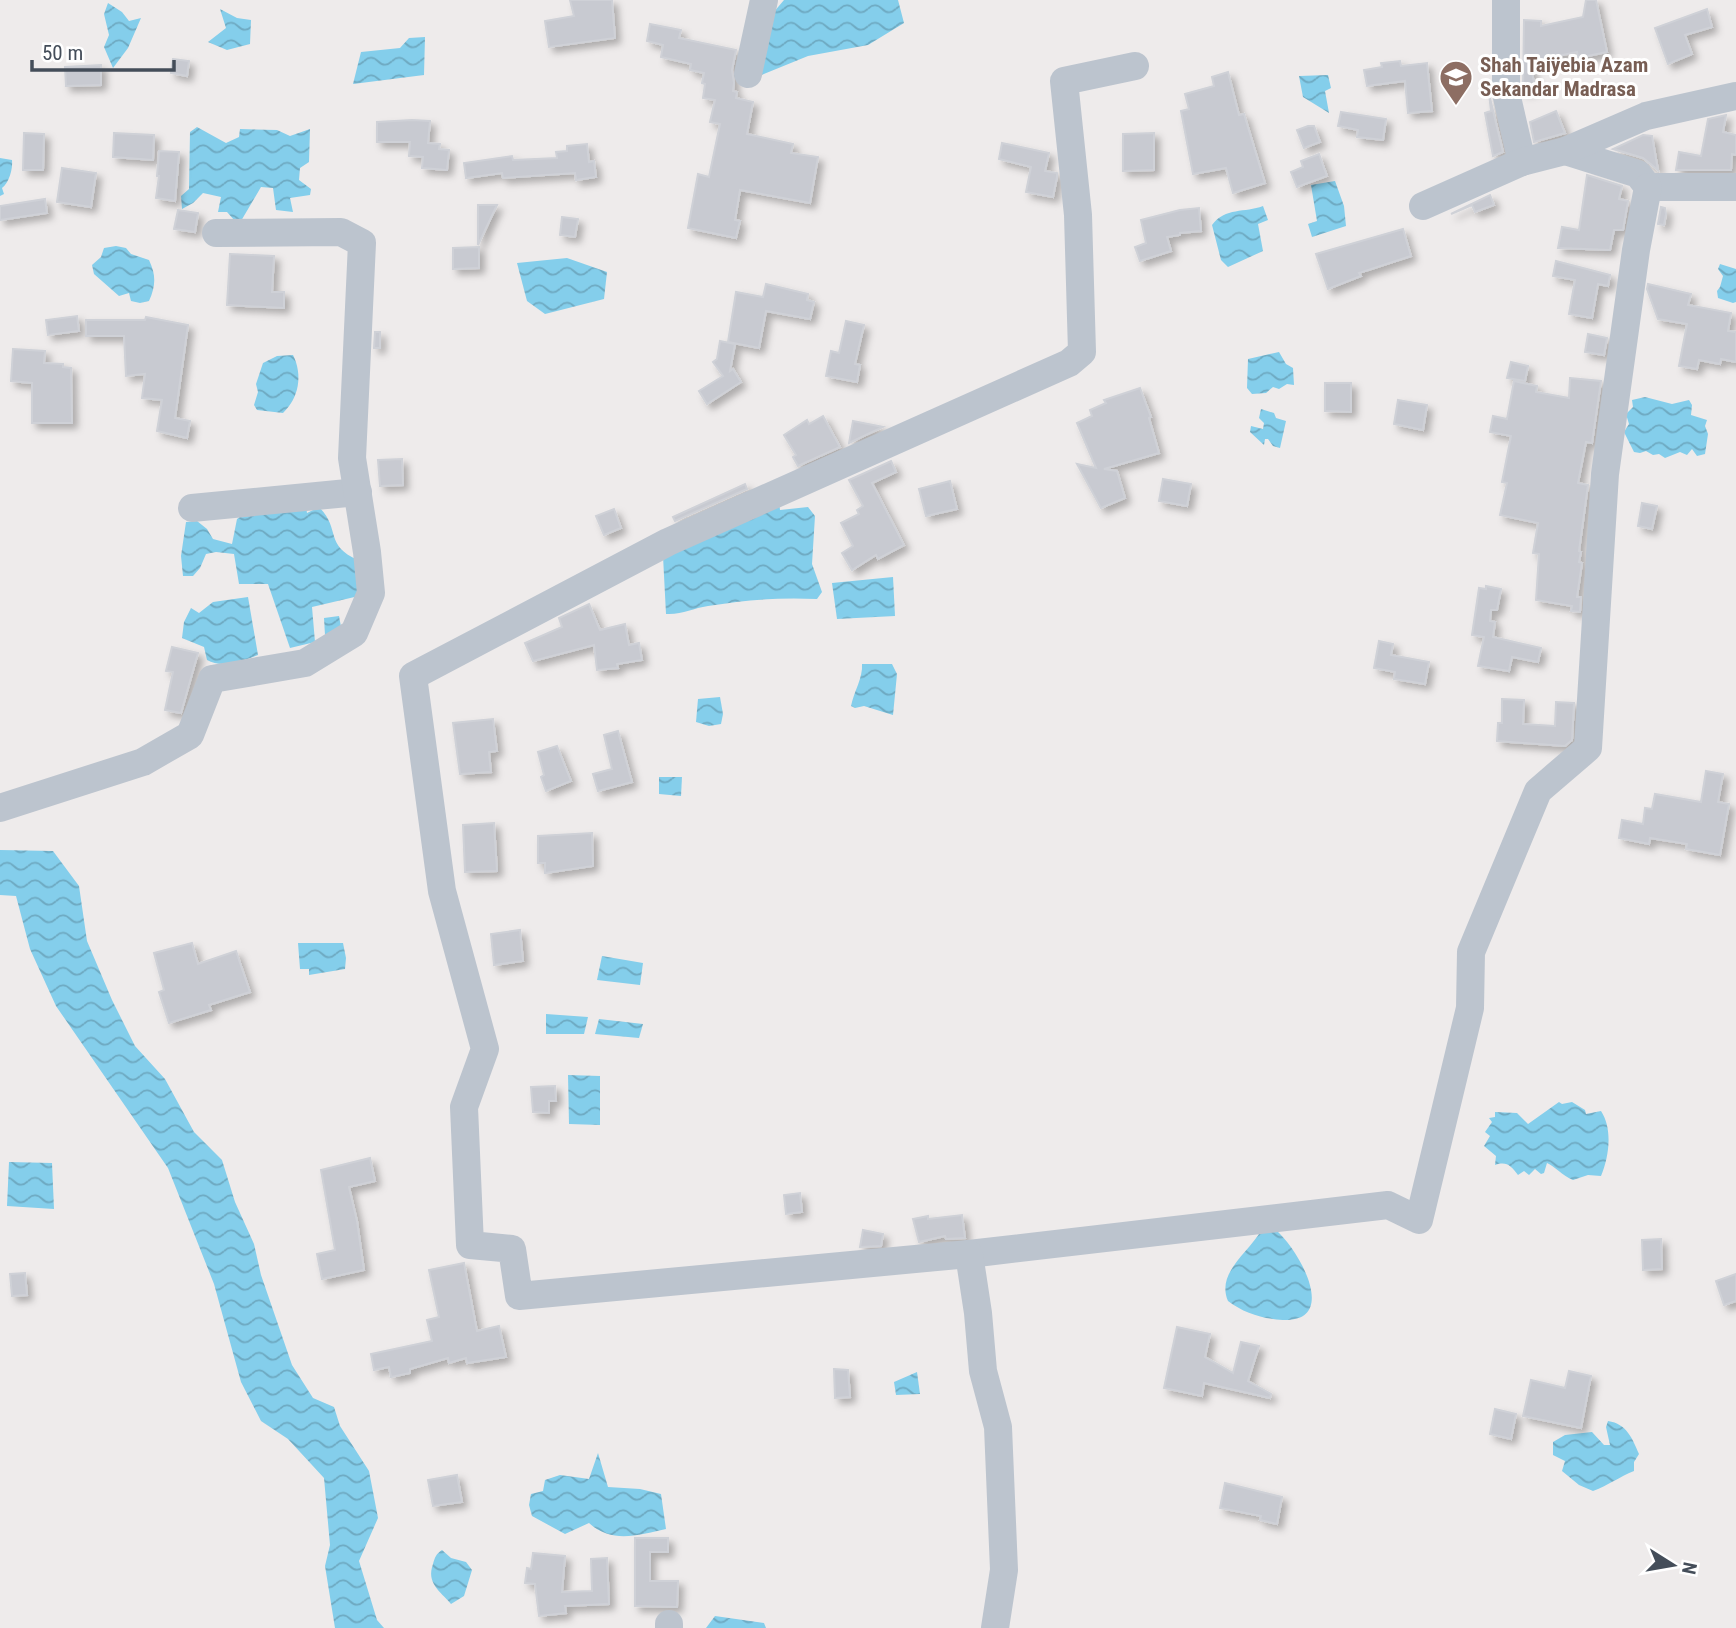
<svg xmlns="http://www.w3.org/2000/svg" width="1736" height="1628" font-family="'Roboto Condensed',sans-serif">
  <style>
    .water { fill: url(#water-waves) }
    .building { fill: #c8cad1; stroke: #cfd1d7; stroke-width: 2; filter: url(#shadow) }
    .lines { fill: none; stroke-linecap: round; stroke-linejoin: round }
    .minor { stroke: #bcc4ce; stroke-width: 28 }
    .labels { text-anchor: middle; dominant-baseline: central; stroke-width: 6; stroke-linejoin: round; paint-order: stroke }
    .education-label { font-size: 21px; font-weight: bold; fill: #785e54; stroke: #fff; text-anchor: start }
  </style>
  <defs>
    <pattern id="water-waves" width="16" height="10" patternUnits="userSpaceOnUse" patternTransform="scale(1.75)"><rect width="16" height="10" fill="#84ceeb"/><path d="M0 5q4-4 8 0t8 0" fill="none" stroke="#6ea9c1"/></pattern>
    <filter id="shadow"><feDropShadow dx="5" dy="5" stdDeviation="3.5" flood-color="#0004"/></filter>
  </defs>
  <rect width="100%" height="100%" fill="#eeebeb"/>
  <g class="water">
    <polygon points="784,0 898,0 904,23 868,45 808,56 759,76 773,13"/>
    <polygon points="108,3 122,12 129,21 141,18 128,48 113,68 104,47 109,35 104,14"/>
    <polygon points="220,9 237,18 251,20 250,44 227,50 208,42 226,28"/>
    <polygon points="425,37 424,75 353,84 361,52 400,48 409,38"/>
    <polygon points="1328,75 1331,88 1325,91 1329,113 1303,97 1299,76"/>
    <polygon points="197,127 226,143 239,137 240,129 277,130 290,136 310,129 309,162 300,168 299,180 311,189 310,195 290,198 293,212 276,210 273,188 261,187 241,221 235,221 227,212 218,212 221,197 203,193 193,203 182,209 181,196 189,189 190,132"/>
    <path d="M0,158L12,160C13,169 9,183 2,188L4,194L0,196Z"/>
    <polygon points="1335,181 1344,206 1346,226 1312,237 1308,224 1317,221 1311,185"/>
    <path d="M1263,206L1268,220L1258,224L1263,251L1228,267L1221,260L1212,225C1225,207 1245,213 1263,206Z"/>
    <path d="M116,246L126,248L131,254L149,260C156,275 156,285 149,301L140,303L131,301L129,293L119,296L94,274L92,265L101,257L104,248Z"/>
    <polygon points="567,258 607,272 604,299 545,314 527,301 517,263"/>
    <polygon points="1720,264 1736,269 1736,302 1733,303 1718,298 1717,291 1720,287 1723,276 1718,269"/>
    <polygon points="1279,352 1286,364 1293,368 1294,385 1287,384 1279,389 1273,387 1266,393 1252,394 1247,388 1248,359"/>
    <path d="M293,355C303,375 299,398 283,413L257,410L254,405L258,392L256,384L263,363L277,356Z"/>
    <polygon points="1645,397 1672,404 1689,400 1692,405 1691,415 1707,420 1705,426 1708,434 1705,454 1697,456 1692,449 1687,455 1680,452 1665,458 1659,454 1653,455 1646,451 1640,453 1634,452 1624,432 1629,424 1626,414 1633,407 1632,400"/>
    <polygon points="1261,409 1274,413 1276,418 1286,421 1280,448 1273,446 1268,439 1265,439 1264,445 1250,432 1251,426 1263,429 1264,423 1259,418"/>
    <path d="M779,502L780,510L808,507L815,516L812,564L822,592L817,599C779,597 746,600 708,606C693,608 682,615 666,614L663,556Z"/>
    <path d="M306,506L307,513L319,507C341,529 324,545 358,560L363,595L312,607L315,642L290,648L268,584H239L234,554L216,552L206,554L200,568L193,576H183L181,556L186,522L197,521L207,529L213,539L232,544L237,519L247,512Z"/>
    <polygon points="893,577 895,616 837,619 832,583"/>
    <path d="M248,597L258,655C243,661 222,669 207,660L204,647L182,638L184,622L191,608L199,613L213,602Z"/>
    <polygon points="339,616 342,632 325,635 324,618"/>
    <path d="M862,664H892L897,674L893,715L864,706L855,708L851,706C854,691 863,678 862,664Z"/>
    <polygon points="720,697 723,714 721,724 709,726 696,722 698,699"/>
    <polygon points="659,777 682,777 681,796 659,794"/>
    <polygon points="0,850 53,851 79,886 87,941 112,1000 135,1046 165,1079 194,1132 222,1160 235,1202 254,1244 261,1275 292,1365 313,1398 334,1407 340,1426 369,1471 378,1518 359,1561 377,1620 384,1628 335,1628 325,1566 330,1545 324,1478 288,1439 261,1421 241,1382 214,1284 168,1168 56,1006 30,949 16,896 0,895"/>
    <polygon points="298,943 343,943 346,958 345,969 309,975 309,969 300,969"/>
    <polygon points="602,956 643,963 640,985 597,980"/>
    <polygon points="546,1014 588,1017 584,1034 546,1034"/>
    <polygon points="599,1019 643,1024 639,1038 595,1034"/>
    <polygon points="568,1075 600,1076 600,1125 569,1124"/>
    <path d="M1559,1102L1562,1104L1572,1102L1585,1110L1586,1114L1601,1111C1613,1129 1609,1157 1601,1176L1588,1175L1573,1180C1563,1176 1553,1165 1547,1163L1544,1173L1541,1174L1535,1169L1529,1175L1524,1171L1518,1175C1511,1166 1507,1161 1495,1165L1496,1156L1484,1146L1490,1136L1485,1132L1492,1122L1489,1118L1495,1117V1112L1517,1113L1528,1124Z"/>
    <polygon points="9,1162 52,1163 54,1209 7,1206"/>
    <path d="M1276,1230C1302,1253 1343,1330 1273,1319C1257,1317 1241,1311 1228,1301C1216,1273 1248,1253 1261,1231Z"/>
    <polygon points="917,1372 920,1394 896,1395 894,1382"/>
    <path d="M1608,1421C1627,1424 1632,1438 1639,1454L1634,1462V1471C1619,1477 1609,1485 1593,1491L1579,1485L1562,1471L1565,1461L1553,1455V1442L1565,1435L1592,1432L1604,1445H1610L1606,1427Z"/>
    <path d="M598,1453L608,1487L640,1489L661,1494L666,1529C638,1535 612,1544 589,1523L565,1534L532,1516L529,1505L531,1494L543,1491L545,1480L560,1475L589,1479Z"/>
    <path d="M442,1550L451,1558L466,1562L472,1570L464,1596L451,1604C440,1591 426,1583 433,1564C435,1557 436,1554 442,1550Z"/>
    <polygon points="715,1616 764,1623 766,1628 706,1628"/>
  </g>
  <g class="building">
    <polygon points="570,0 612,0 615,38 549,47 545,21 574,16"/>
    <polygon points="1586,0 1596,0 1607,52 1578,58 1577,52 1530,62 1535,88 1523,91 1524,20 1541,21 1541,26 1583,17"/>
    <polygon points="1707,9 1712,27 1685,35 1692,54 1668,64 1655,28"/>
    <polygon points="650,24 681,30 679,38 736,50 732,70 734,83 733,91 737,92 736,98 753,102 747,134 793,144 791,153 818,157 810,203 740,190 735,220 740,221 736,238 688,228 698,174 709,177 720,124 710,122 715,100 703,98 705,84 702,83 704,73 690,70 691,64 661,57 663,45 647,41"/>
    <polygon points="173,59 189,61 187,76 171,73"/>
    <polygon points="1400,61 1401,66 1427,63 1432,111 1408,113 1405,81 1367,86 1364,70 1382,67 1381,63"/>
    <polygon points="101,65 101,85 66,86 65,67"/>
    <polygon points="1228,72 1239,115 1244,114 1265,183 1233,193 1226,168 1193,174 1181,111 1189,109 1185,94 1214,86 1212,77"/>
    <polygon points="1489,94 1503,152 1493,156 1485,113 1491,111"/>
    <polygon points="1556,111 1565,133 1534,142 1530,122"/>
    <polygon points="1341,112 1386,119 1383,140 1357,137 1358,130 1338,126"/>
    <polygon points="1726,115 1723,132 1736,135 1736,155 1732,154 1731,170 1676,170 1679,152 1701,156 1708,119"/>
    <polygon points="412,120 430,121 428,143 440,144 439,149 449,150 447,170 422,168 423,157 409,156 410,142 377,142 377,122"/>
    <polygon points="1308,126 1314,126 1320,142 1304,148 1297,130"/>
    <polygon points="24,133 44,134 43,170 23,170"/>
    <polygon points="114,133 154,135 153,160 113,157"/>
    <polygon points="1154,133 1154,170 1123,171 1123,134"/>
    <polygon points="1643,135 1652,136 1658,170 1643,158 1613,149"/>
    <polygon points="1002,143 1049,153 1045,171 1057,173 1057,177 1053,197 1026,192 1031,167 999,159"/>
    <polygon points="587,144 589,162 594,161 596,177 576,180 575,173 503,178 502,173 466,178 464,163 512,156 513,160 557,158 556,152 567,151 567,146"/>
    <polygon points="159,151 179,152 175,201 156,198 159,176 157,176"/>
    <polygon points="1319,154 1327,176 1297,187 1291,172 1303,167 1301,161"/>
    <polygon points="62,168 96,173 91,207 57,202"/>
    <polygon points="1587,175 1622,186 1619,199 1628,201 1623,230 1614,230 1610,250 1558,248 1562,227 1579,230"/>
    <polygon points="1490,195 1494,205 1475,212 1472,205 1451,214"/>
    <polygon points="45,199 47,213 0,220 0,206"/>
    <polygon points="478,205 497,205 478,245"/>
    <polygon points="1661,207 1665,208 1666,214 1664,225 1658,224"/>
    <polygon points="1199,208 1201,231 1180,233 1180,235 1167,237 1171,251 1140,261 1135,247 1146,243 1141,220 1180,210"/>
    <polygon points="178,210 198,213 195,232 174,229"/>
    <polygon points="562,217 578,219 575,237 560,235"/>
    <polygon points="1403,229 1411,256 1359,273 1361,276 1328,289 1316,254"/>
    <polygon points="479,247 479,268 453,269 453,248"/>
    <polygon points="230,254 274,256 272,292 284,292 284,308 227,305"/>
    <polygon points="1556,261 1610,275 1608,286 1598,284 1592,318 1569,314 1575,280 1553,276"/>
    <polygon points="766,284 808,294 807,300 814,302 810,319 766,311 759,348 728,342 736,292 763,297"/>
    <polygon points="1648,284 1691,294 1688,305 1731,313 1728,331 1736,332 1736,362 1721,359 1720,364 1699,360 1697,369 1679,366 1687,324 1658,319 1647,289"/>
    <polygon points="77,316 79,331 48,335 46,320"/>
    <polygon points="146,317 188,325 175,418 190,421 187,438 157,431 162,400 142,398 145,374 126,376 124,336 86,336 86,320 145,320"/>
    <polygon points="846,321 864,325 855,364 860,365 857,382 826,376 831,351 839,353"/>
    <polygon points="375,332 380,332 380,348 374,348"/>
    <polygon points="1588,334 1607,338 1604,355 1585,352"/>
    <polygon points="720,341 735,344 730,371 733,369 741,382 707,404 699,391 723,376 713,362 717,359"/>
    <polygon points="13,349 45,351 44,363 63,364 63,367 71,368 72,423 32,423 32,383 11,381"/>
    <polygon points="1511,362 1528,366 1525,381 1507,378"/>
    <polygon points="1570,378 1601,381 1592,443 1586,442 1578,483 1588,485 1579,551 1581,552 1579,562 1582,563 1577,597 1581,597 1580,612 1571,611 1572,606 1536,600 1539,554 1533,553 1538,523 1500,515 1507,483 1502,482 1511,436 1490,432 1493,416 1507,419 1514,381 1537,386 1536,392 1569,398"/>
    <polygon points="1325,383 1351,383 1351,412 1325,411"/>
    <polygon points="1140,388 1151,417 1149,418 1159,453 1104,469 1117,471 1125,498 1101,508 1077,464 1096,468 1077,423 1092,416 1090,410 1106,403 1104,400"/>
    <polygon points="1398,400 1427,405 1423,430 1394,424"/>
    <polygon points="823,416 840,447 798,466 793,457 796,455 784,435 807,420 809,424"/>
    <polygon points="853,421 883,427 849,443"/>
    <polygon points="402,459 403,485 380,486 378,460"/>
    <polygon points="891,461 896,472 872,483 904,545 878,559 876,555 852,570 842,553 853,546 841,523 859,514 857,510 863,506 849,480"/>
    <polygon points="1163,479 1191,484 1187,506 1159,501"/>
    <polygon points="950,481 957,509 926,516 919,489"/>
    <polygon points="745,484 747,489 675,521 673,517"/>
    <polygon points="1642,503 1657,506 1652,529 1638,526"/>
    <polygon points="614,509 621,528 604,535 596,516"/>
    <polygon points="1486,586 1501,589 1497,610 1491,610 1490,621 1495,622 1493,637 1541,648 1538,662 1512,657 1509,671 1478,666 1484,637 1472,635 1479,588 1486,589"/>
    <polygon points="589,604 600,630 625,624 629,645 639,643 642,660 617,664 618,668 597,670 594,645 533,661 525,643 562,627 559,618"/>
    <polygon points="1379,641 1393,644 1391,655 1429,662 1425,684 1394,679 1395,672 1374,668"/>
    <polygon points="172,647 198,653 181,713 165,710 173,672 166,671"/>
    <polygon points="1502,699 1524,700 1523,724 1555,726 1556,702 1574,703 1572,740 1565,746 1497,741 1498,723 1502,723"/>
    <polygon points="493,719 497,751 489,752 491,772 460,774 453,723"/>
    <polygon points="618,731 632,782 598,791 593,774 612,769 604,735"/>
    <polygon points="557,746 571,781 546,791 541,777 544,775 538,752"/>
    <polygon points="1706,771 1723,774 1718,802 1729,804 1720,855 1686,849 1687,844 1650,838 1649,844 1619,838 1622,820 1643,824 1645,808 1652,809 1655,794 1701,802"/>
    <polygon points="494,823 497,871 465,872 463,825"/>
    <polygon points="592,833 593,866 545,873 545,863 538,863 538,836"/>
    <polygon points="520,930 523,961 494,965 491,934"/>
    <polygon points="192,943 198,964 236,951 250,992 209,1005 211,1010 169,1023 159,992 164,990 154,953"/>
    <polygon points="555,1086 556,1101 549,1101 549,1113 533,1112 531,1087"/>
    <polygon points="370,1158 375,1181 349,1187 357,1221 364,1270 322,1279 317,1254 335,1250 321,1170"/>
    <polygon points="800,1193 802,1212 786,1214 784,1195"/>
    <polygon points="962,1215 965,1238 946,1239 945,1236 919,1242 913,1219 928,1216 928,1219"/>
    <polygon points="863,1230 883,1234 881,1246 860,1247"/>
    <polygon points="1661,1239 1662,1269 1643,1270 1642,1240"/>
    <polygon points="464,1263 477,1331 499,1326 506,1357 467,1363 466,1358 449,1363 448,1358 410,1369 410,1373 391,1377 389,1367 374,1370 371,1354 432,1341 427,1320 439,1317 429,1270"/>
    <polygon points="25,1273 27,1295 12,1296 10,1274"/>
    <polygon points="1736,1274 1736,1301 1724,1305 1716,1281"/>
    <polygon points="1177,1327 1210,1334 1205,1357 1233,1373 1241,1342 1259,1346 1248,1381 1271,1394 1270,1398 1204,1383 1202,1396 1164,1388"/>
    <polygon points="834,1369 848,1370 850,1397 835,1398"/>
    <polygon points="1569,1371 1591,1376 1581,1428 1523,1416 1531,1380 1565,1388"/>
    <polygon points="1495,1409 1516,1414 1511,1439 1490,1434"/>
    <polygon points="457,1475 462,1502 433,1506 428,1480"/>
    <polygon points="1225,1483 1282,1497 1277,1524 1260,1520 1261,1516 1220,1508"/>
    <polygon points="635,1538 668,1538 668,1552 650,1552 650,1581 678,1581 677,1607 635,1606"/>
    <polygon points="533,1553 565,1556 562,1592 592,1591 591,1559 607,1558 609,1604 565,1606 566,1613 539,1616 535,1584 525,1583 527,1568 531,1569"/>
  </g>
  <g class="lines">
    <g class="minor">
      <polyline points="1506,0 1506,93 1522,162"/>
      <polyline points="748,74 764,0"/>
      <polyline points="1565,151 1638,174 1648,187 1736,187"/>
      <polyline points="1423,206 1522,162 1565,151 1646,116 1736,96"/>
      <polyline points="192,508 358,492"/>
      <polyline points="0,808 143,762 190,735 212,679 305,663 354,633 371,593 367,552 352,458 362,243 341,232 216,233"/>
      <polyline points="969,1254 1388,1205 1419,1220 1470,1008 1471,952 1538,791 1588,748 1605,474 1636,250 1648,187"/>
      <polyline points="669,1628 669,1624"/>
      <polyline points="995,1628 1004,1570 998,1427 983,1371 978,1313 969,1254 519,1296 512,1249 470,1245 464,1107 485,1049 442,891 413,676 668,542 1069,363 1082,352 1078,215 1064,81 1135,66"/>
    </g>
  </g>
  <defs>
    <symbol id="school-pin" viewBox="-11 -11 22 30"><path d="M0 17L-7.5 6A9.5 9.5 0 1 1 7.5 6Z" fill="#8d6e63" stroke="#fff"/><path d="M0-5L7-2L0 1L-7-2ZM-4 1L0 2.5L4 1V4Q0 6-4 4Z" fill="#fff"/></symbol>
  </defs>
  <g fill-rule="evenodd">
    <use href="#school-pin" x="1437" y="58" width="38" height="52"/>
  </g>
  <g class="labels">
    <g class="education-label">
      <text x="1480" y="65">Shah Taiÿebia Azam<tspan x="1480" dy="24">Sekandar Madrasa</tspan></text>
    </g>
  </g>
  <g transform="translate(1673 1565) rotate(101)" stroke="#ffffff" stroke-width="5" paint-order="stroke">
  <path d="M0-5L12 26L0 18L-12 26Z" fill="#444d59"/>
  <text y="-10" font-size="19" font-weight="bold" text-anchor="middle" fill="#444d59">N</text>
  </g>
  <path d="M32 60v10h142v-10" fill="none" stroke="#444d59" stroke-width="3.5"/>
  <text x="42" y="60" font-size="21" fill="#444d59" stroke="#ffffff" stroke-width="5" paint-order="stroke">50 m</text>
</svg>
